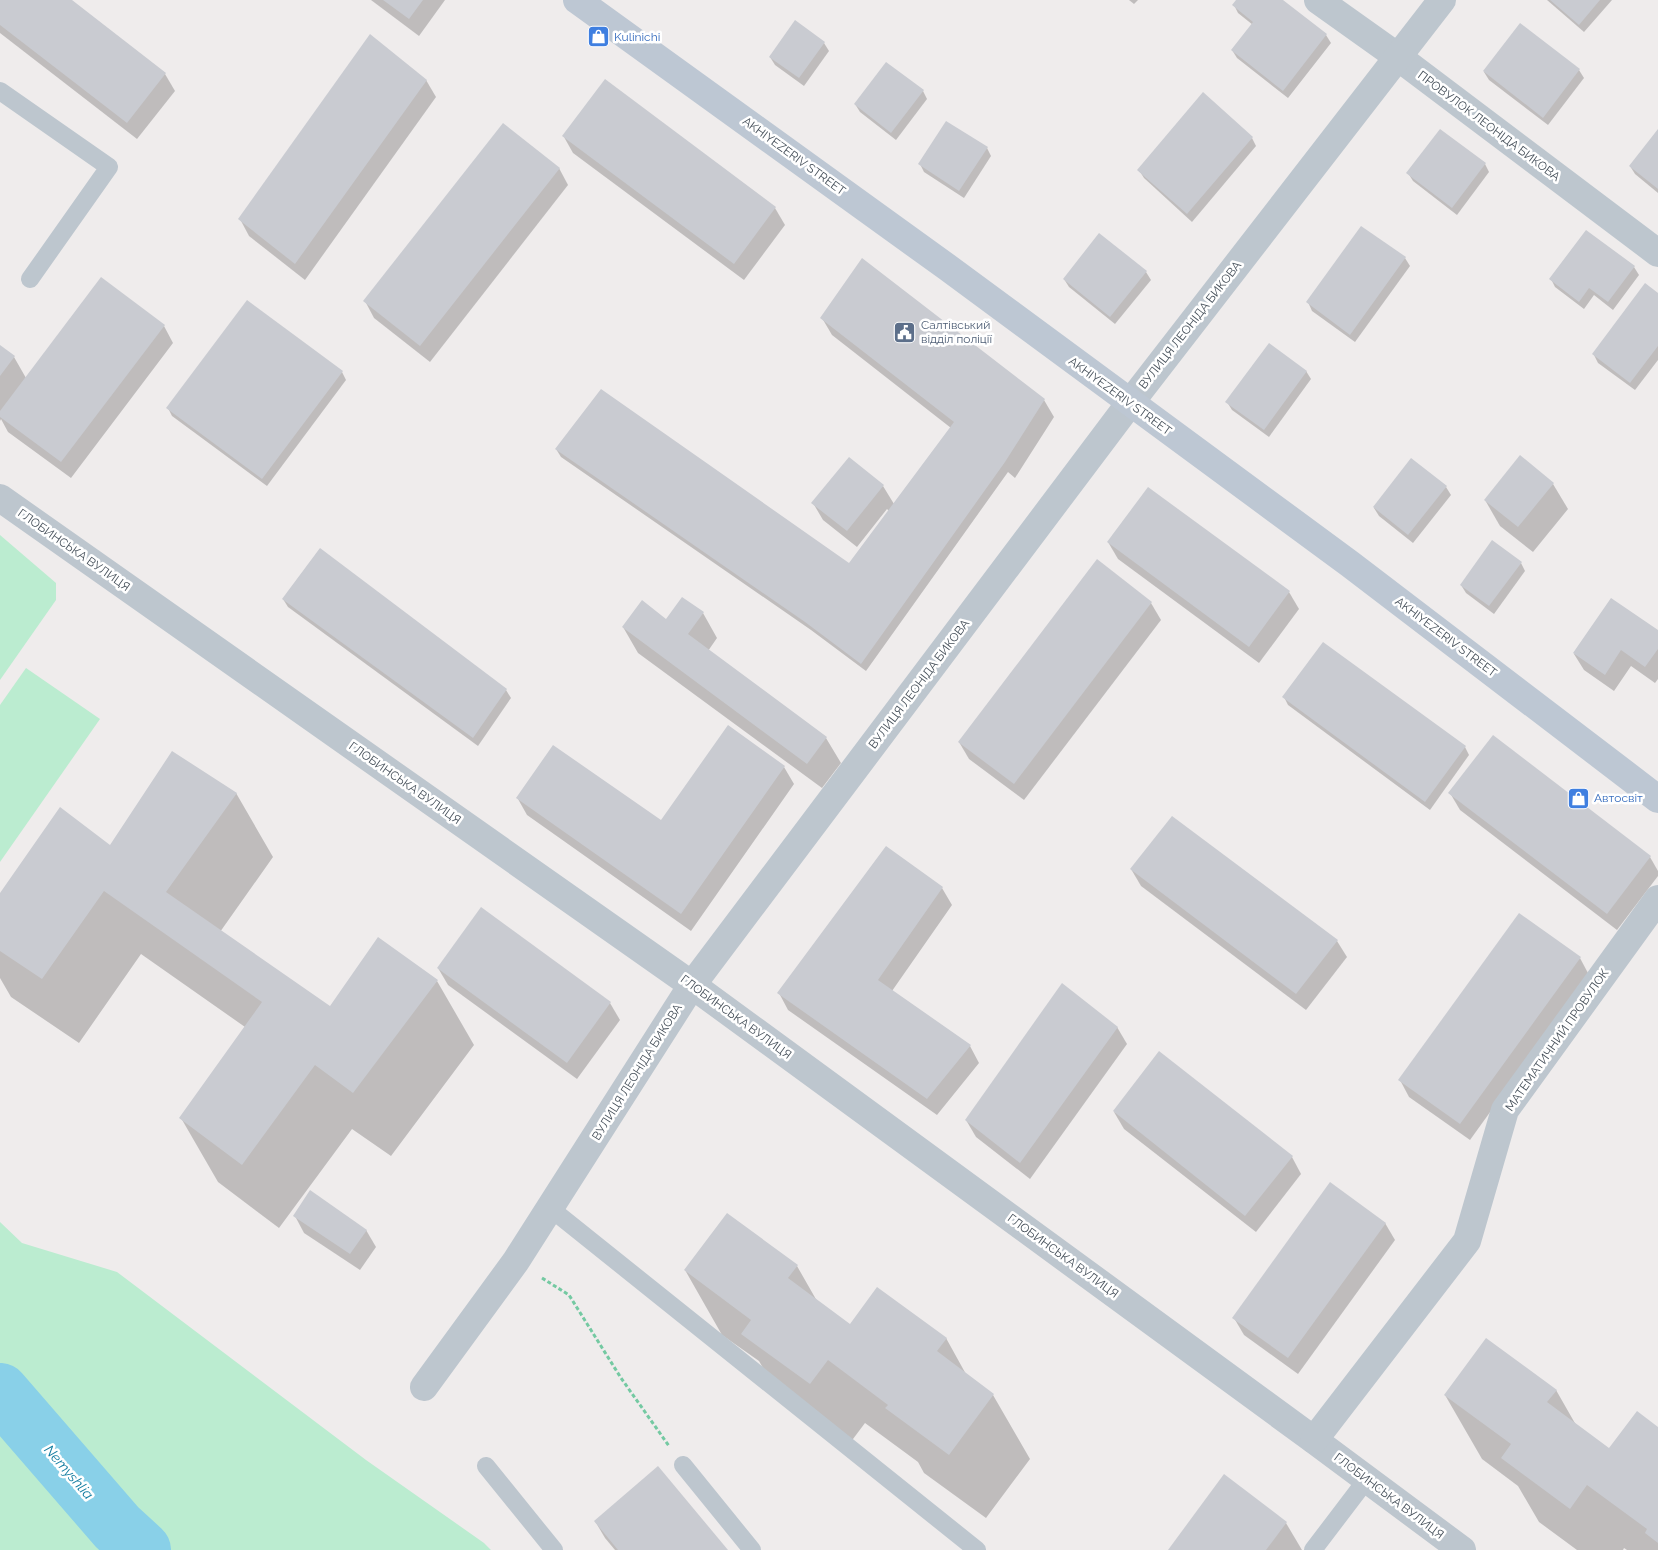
<svg xmlns="http://www.w3.org/2000/svg" width="1658" height="1550" font-family="Raleway,sans-serif">
  <style>
    .green { fill: #bbecd0 }
    .shadow { fill: #0003 }
    .lines { fill: none; stroke-linecap: round; stroke-linejoin: round }
    .river { stroke: #89d0e8; stroke-width: 58 }
    .building { fill: #c9cbd1 }
    .path { stroke: #74c9a2; stroke-width: 3; stroke-dasharray: 4 2.5; stroke-linecap: butt }
    .lane { stroke: #bdc6ce; stroke-width: 18 }
    .street { stroke: #bdc6ce; stroke-width: 28 }
    .secondary { stroke: #bdc7d3; stroke-width: 28 }
    .labels { text-anchor: middle; dominant-baseline: central; stroke-width: 5; stroke-linejoin: round; paint-order: stroke }
    .shop-label { font-size: 12px; fill: #366cbe; stroke: #fff; text-anchor: start }
    .street-label { font-size: 12px; fill: #454f59; stroke: #fff }
    .service-label { font-size: 12px; fill: #4e5e75; stroke: #fff; text-anchor: start }
    .water-label { font-size: 14px; font-style: italic; fill: #117ca0; stroke: #fff }
  </style>
  <rect width="100%" height="100%" fill="#efecec"/>
  <g class="green">
    <polygon points="0,535 56,583 56,600 0,680"/>
    <polygon points="26,668 100,719 0,862 0,705"/>
    <polygon points="0,1222 22,1243 117,1272 366,1460 484,1543 491,1550 0,1550"/>
  </g>
  <g class="shadow">
    <polygon points="0,0 70,0 165,74 175,91 137,139 0,33"/>
    <polygon points="371,0 445,0 419,36"/>
    <polygon points="1129,0 1138,0 1134,4"/>
    <polygon points="1237,0 1281,0 1326,35 1331,43 1288,98 1237,58 1232,50 1253,25 1238,13 1234,5"/>
    <polygon points="1547,0 1612,0 1584,32"/>
    <polygon points="795,22 824,43 829,51 804,86 775,65 770,57"/>
    <polygon points="1579,70 1584,78 1548,125 1489,80 1484,72"/>
    <polygon points="426,80 436,97 305,280 249,236 240,219"/>
    <polygon points="923,91 927,99 896,140 860,112 855,104"/>
    <polygon points="1658,131 1658,193 1635,174 1630,166"/>
    <polygon points="564,137 775,208 785,225 744,280 573,153"/>
    <polygon points="1252,138 1256,146 1192,222 1144,178 1139,170"/>
    <polygon points="987,148 991,156 964,198 924,172 920,164"/>
    <polygon points="1485,164 1489,172 1457,215 1413,181 1408,173"/>
    <polygon points="559,168 568,185 430,362 374,318 365,301"/>
    <polygon points="1405,258 1410,266 1355,342 1312,311 1308,302"/>
    <polygon points="1634,267 1639,275 1613,310 1594,295 1584,309 1555,287 1551,279"/>
    <polygon points="1146,272 1151,280 1115,324 1069,287 1064,279"/>
    <polygon points="1658,295 1658,360 1635,390 1598,363 1594,355"/>
    <polygon points="822,318 1044,400 1054,417 1015,478 1008,472 866,671 811,630 561,457 556,449 849,565 889,511 887,509 857,547 823,520 813,503 883,486 894,504 951,428 832,335"/>
    <polygon points="164,326 173,343 71,478 8,432 1,419 0,421 0,346 14,357 26,378"/>
    <polygon points="1306,371 1311,379 1269,437 1232,410 1227,402"/>
    <polygon points="342,372 346,380 267,486 172,416 168,408"/>
    <polygon points="1553,484 1568,509 1533,552 1500,526 1485,500"/>
    <polygon points="1446,487 1451,495 1413,543 1379,516 1374,508"/>
    <polygon points="1108,542 1289,592 1299,609 1259,663 1118,559"/>
    <polygon points="320,549 506,690 511,698 478,746 288,607 283,599"/>
    <polygon points="1097,561 1151,603 1161,620 1024,800 969,759 959,742"/>
    <polygon points="1521,563 1525,571 1494,614 1466,593 1461,585"/>
    <polygon points="703,613 717,638 708,651 826,738 841,763 822,788 638,653 623,627"/>
    <polygon points="1658,631 1658,679 1655,683 1631,666 1614,691 1584,670 1574,654"/>
    <polygon points="1284,697 1465,747 1469,755 1430,810 1288,705"/>
    <polygon points="784,767 794,784 691,931 527,815 518,799 661,822"/>
    <polygon points="236,793 273,857 220,932 330,1008 437,981 474,1045 391,1156 352,1129 279,1228 218,1182 181,1118 245,1027 141,954 79,1043 11,997 0,978 0,895"/>
    <polygon points="1450,793 1650,857 1658,871 1658,876 1617,930 1460,810"/>
    <polygon points="1131,869 1337,941 1347,957 1306,1010 1141,886"/>
    <polygon points="942,888 952,905 892,991 970,1046 979,1063 937,1115 788,1010 779,993"/>
    <polygon points="1580,958 1589,975 1470,1140 1409,1097 1400,1080"/>
    <polygon points="438,968 610,1003 620,1020 577,1079 448,985"/>
    <polygon points="1117,1027 1127,1044 1030,1179 976,1137 966,1120"/>
    <polygon points="1114,1112 1292,1157 1301,1174 1256,1232 1124,1129"/>
    <polygon points="295,1216 366,1230 376,1247 360,1270 304,1233"/>
    <polygon points="1385,1223 1395,1240 1298,1374 1244,1335 1234,1318"/>
    <polygon points="797,1266 817,1301 850,1325 946,1338 967,1376 993,1395 1030,1459 986,1518 924,1473 918,1462 865,1423 847,1447 780,1398 759,1361 722,1335 685,1270"/>
    <polygon points="1556,1390 1576,1425 1610,1450 1658,1428 1658,1550 1627,1550 1624,1548 1623,1550 1577,1550 1539,1522 1518,1486 1482,1459 1445,1395"/>
    <polygon points="595,1521 727,1550 615,1550 605,1538"/>
    <polygon points="1286,1523 1302,1550 1169,1550"/>
  </g>
  <g class="lines">
    <polyline class="river" points="0,1392 117,1527 142,1550"/>
  </g>
  <g class="building">
    <polygon points="0,0 72,0 166,73 127,123 0,25"/>
    <polygon points="383,0 423,0 409,19"/>
    <polygon points="1236,0 1283,0 1327,34 1283,91 1231,50 1253,22 1232,5"/>
    <polygon points="1550,0 1600,0 1579,25"/>
    <polygon points="795,20 825,42 799,78 769,57"/>
    <polygon points="1520,23 1580,69 1543,118 1483,71"/>
    <polygon points="370,34 427,80 295,264 238,219"/>
    <polygon points="886,62 924,90 891,133 854,104"/>
    <polygon points="605,79 776,207 734,264 562,136"/>
    <polygon points="1203,92 1253,137 1187,214 1137,170"/>
    <polygon points="946,121 988,147 959,191 918,164"/>
    <polygon points="503,123 560,168 420,346 363,301"/>
    <polygon points="1440,129 1486,163 1452,208 1406,173"/>
    <polygon points="1658,129 1658,189 1629,166"/>
    <polygon points="1361,226 1406,257 1350,335 1306,302"/>
    <polygon points="1586,230 1635,266 1608,302 1589,288 1579,302 1549,279"/>
    <polygon points="1099,233 1147,271 1110,317 1063,279"/>
    <polygon points="862,258 1045,399 1005,462 861,664 805,622 555,449 601,389 849,563 954,422 820,318"/>
    <polygon points="101,277 165,325 61,462 0,417 0,411"/>
    <polygon points="1645,283 1658,293 1658,346 1630,383 1592,354"/>
    <polygon points="247,300 343,371 262,479 166,408"/>
    <polygon points="1269,343 1307,371 1264,430 1225,402"/>
    <polygon points="0,345 15,356 0,376"/>
    <polygon points="1520,455 1554,483 1518,527 1484,500"/>
    <polygon points="849,457 884,485 847,531 811,503"/>
    <polygon points="1411,458 1447,486 1408,535 1373,507"/>
    <polygon points="1148,487 1290,591 1249,647 1107,542"/>
    <polygon points="1492,540 1522,562 1489,606 1460,585"/>
    <polygon points="320,548 507,689 473,738 282,599"/>
    <polygon points="1097,559 1152,602 1014,784 958,742"/>
    <polygon points="682,597 704,612 688,634 827,737 807,764 622,627 642,600 666,619"/>
    <polygon points="1611,598 1658,630 1658,649 1645,667 1621,650 1605,675 1573,653"/>
    <polygon points="1323,642 1466,746 1425,802 1282,697"/>
    <polygon points="728,725 785,766 681,914 516,798 553,745 661,820"/>
    <polygon points="1493,735 1651,856 1607,914 1448,793"/>
    <polygon points="172,751 237,793 166,892 330,1006 378,937 438,980 353,1093 315,1065 242,1165 179,1118 262,1002 104,891 42,979 0,951 0,893 60,807 110,845"/>
    <polygon points="1172,816 1338,940 1296,994 1130,869"/>
    <polygon points="886,846 943,887 878,980 971,1045 927,1099 777,993"/>
    <polygon points="481,907 611,1002 567,1063 437,968"/>
    <polygon points="1519,913 1581,957 1460,1124 1398,1080"/>
    <polygon points="1062,983 1118,1027 1020,1163 965,1120"/>
    <polygon points="1159,1051 1293,1156 1245,1216 1113,1111"/>
    <polygon points="1330,1182 1386,1223 1288,1358 1232,1318"/>
    <polygon points="310,1190 367,1230 350,1254 293,1216"/>
    <polygon points="727,1213 798,1265 788,1278 850,1324 877,1287 947,1338 937,1351 994,1394 949,1455 885,1408 888,1405 828,1360 810,1384 741,1334 751,1320 684,1270"/>
    <polygon points="1486,1338 1557,1390 1547,1402 1609,1448 1637,1411 1658,1427 1658,1543 1645,1533 1647,1529 1587,1485 1570,1509 1501,1458 1511,1444 1444,1395"/>
    <polygon points="658,1466 728,1550 618,1550 594,1521"/>
    <polygon points="1224,1474 1287,1522 1266,1550 1168,1550"/>
  </g>
  <g class="lines">
    <polyline class="path" points="542,1278 569,1295 621,1378 669,1446"/>
    <g class="lane">
      <polyline points="0,91 109,167 30,279"/>
      <polyline points="550,1208 977,1550"/>
      <polyline points="683,1465 752,1550"/>
      <polyline points="486,1466 554,1550"/>
      <polyline points="1313,1550 1367,1479"/>
    </g>
    <g class="street">
      <polyline points="1318,0 1398,57 1658,253"/>
      <polyline points="0,498 692,985 1314,1440 1462,1550"/>
      <polyline points="424,1387 516,1261 692,985 1130,403 1442,0"/>
      <polyline points="1314,1440 1467,1241 1505,1110 1658,899"/>
    </g>
    <polyline class="secondary" points="577,0 947,267 1350,564 1658,799"/>
  </g>
  <defs>
    <symbol id="shop-square" viewBox="-11 -11 22 22"><rect x="-9" y="-9" width="18" height="18" rx="4" fill="#3f7fe0" stroke="#fff"/><path d="M-5-2.5h2.3a2.7 3.5 0 0 1 5.4 0H5L5.5 6h-11ZM-1.5-2.5h3a1.5 2.3 0 0 0-3 0Z" fill="#fff"/></symbol>
    <symbol id="civic-square" viewBox="-11 -11 22 22"><rect x="-9" y="-9" width="18" height="18" rx="4" fill="#5c6f8a" stroke="#fff"/><path d="M-.6-6.5H3V-4.5H.6V-3L4-1V1h2V6H-6V1h2V-1L-.6-3ZM-1.2 2.5V6h2.4V2.5Z" fill="#fff"/></symbol>
  </defs>
  <g fill-rule="evenodd">
    <use href="#shop-square" x="586" y="24" width="25" height="25"/>
    <use href="#civic-square" x="892" y="320" width="25" height="25"/>
    <use href="#shop-square" x="1566" y="786" width="25" height="25"/>
  </g>
  <g class="labels">
    <g class="shop-label">
      <text x="614" y="37">Kulinichi</text>
      <text x="1594" y="798">Автосвіт</text>
    </g>
    <g class="street-label">
      <text transform="translate(1489 126) rotate(37)">ПРОВУЛОК ЛЕОНІДА БИКОВА</text>
      <text transform="translate(794 156) rotate(36)">AKHIYEZERIV STREET</text>
      <text transform="translate(1190 325) rotate(-52)">ВУЛИЦЯ ЛЕОНІДА БИКОВА</text>
      <text transform="translate(1120 396) rotate(36)">AKHIYEZERIV STREET</text>
      <text transform="translate(74 550) rotate(35)">ГЛОБИНСЬКА ВУЛИЦЯ</text>
      <text transform="translate(1446 637) rotate(37)">AKHIYEZERIV STREET</text>
      <text transform="translate(919 684) rotate(-53)">ВУЛИЦЯ ЛЕОНІДА БИКОВА</text>
      <text transform="translate(405 783) rotate(35)">ГЛОБИНСЬКА ВУЛИЦЯ</text>
      <text transform="translate(736 1017) rotate(36)">ГЛОБИНСЬКА ВУЛИЦЯ</text>
      <text transform="translate(1557 1040) rotate(-55)">МАТЕМАТИЧНИЙ ПРОВУЛОК</text>
      <text transform="translate(637 1072) rotate(-58)">ВУЛИЦЯ ЛЕОНІДА БИКОВА</text>
      <text transform="translate(1063 1256) rotate(36)">ГЛОБИНСЬКА ВУЛИЦЯ</text>
      <text transform="translate(1389 1496) rotate(37)">ГЛОБИНСЬКА ВУЛИЦЯ</text>
    </g>
    <g class="service-label">
      <text x="921" y="325">Салтівський<tspan x="921" dy="14">відділ поліції</tspan></text>
    </g>
    <g class="water-label">
      <text transform="translate(69 1472) rotate(49)">Nemyshlia</text>
    </g>
  </g>
</svg>
